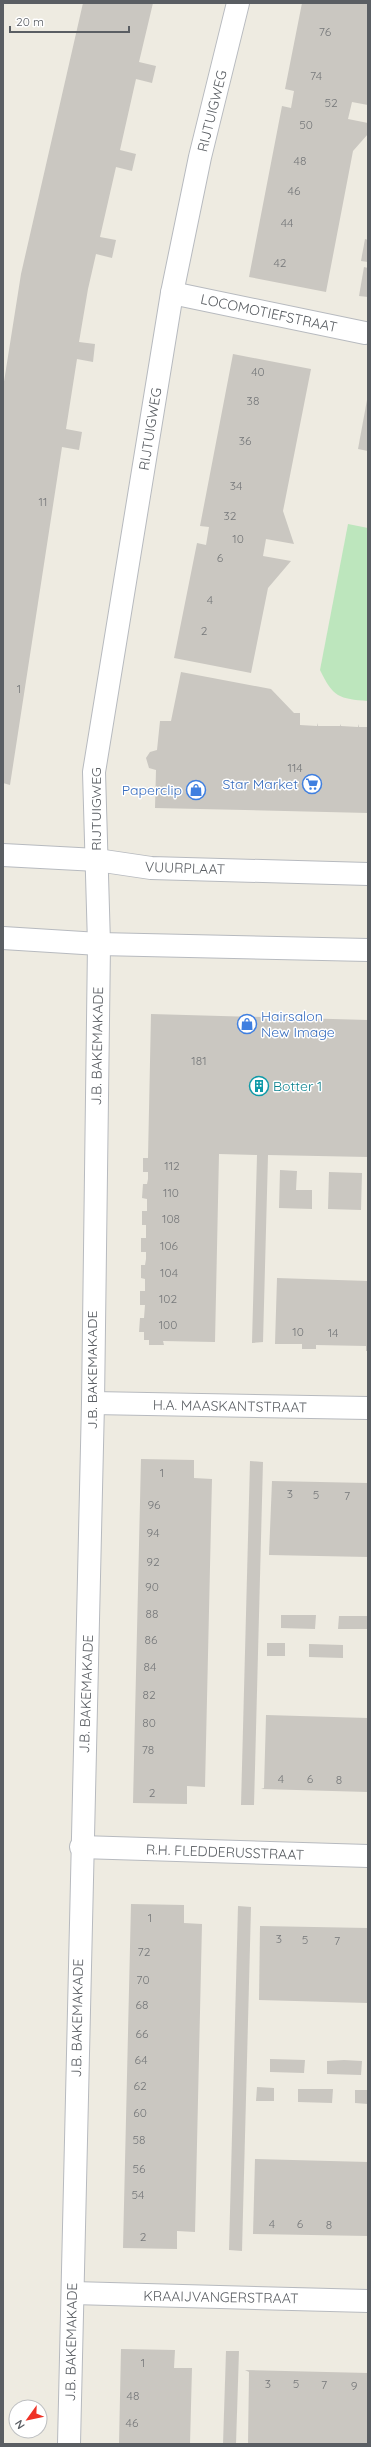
<svg xmlns="http://www.w3.org/2000/svg" width="371" height="2447" font-family="Quicksand,sans-serif">
  <style>
    .green { fill: #bde6bd }
    .building { fill: #cac7c1 }
    .lines { fill: none; stroke-linecap: round; stroke-linejoin: round }
    .minor-casing { stroke: #b7babf; stroke-width: 24 }
    .tertiary-casing { stroke: #b7babf; stroke-width: 24 }
    .minor { stroke: #fff; stroke-width: 22 }
    .tertiary { stroke: #fff; stroke-width: 22 }
    .labels { text-anchor: middle; dominant-baseline: central; stroke-width: 3; stroke-linejoin: round; paint-order: stroke }
    .number-label { font-size: 12px; fill: #76787a }
    .street-label { font-size: 14px; fill: #5a5e63; stroke: #fff }
    .shop-label { font-size: 14px; fill: #366cbe; stroke: #fff; text-anchor: end }
    .culture-label { font-size: 14px; fill: #0d838f; stroke: #fff; text-anchor: start }
  </style>
  <rect width="100%" height="100%" fill="#eeebe1"/>
  <path class="green" d="M348,524L368,528V701C339,699 333,697 320,670Z"/>
  <g class="building">
    <polygon points="83,3 153,3 139,62 156,66 152,83 136,79 120,150 136,154 135,158 132,171 116,167 100,237 116,240 112,258 96,254 88,289 79,342 95,344 93,362 77,359 66,429 82,432 79,450 62,447 10,785 3,783 3,388 21,274"/>
    <polygon points="302,3 368,3 368,105 352,102 348,119 368,123 368,134 353,151 326,292 249,277 282,106 291,108 294,91 285,89"/>
    <polygon points="365,239 368,240 368,262 361,261"/>
    <polygon points="364,267 368,268 368,297 359,296"/>
    <polygon points="233,354 311,369 283,511 294,544 266,539 263,556 291,561 268,588 251,673 174,658 197,543 206,545 209,527 200,526"/>
    <polygon points="367,400 368,401 368,451 358,449"/>
    <polygon points="181,672 271,689 294,713 300,713 300,725 317,726 318,723 318,726 340,726 341,724 341,726 358,727 359,724 359,727 368,727 368,813 155,808 156,770 149,768 146,758 150,752 157,750 160,721 171,721"/>
    <polygon points="151,1014 368,1020 368,1157 268,1155 263,1342 252,1343 257,1155 219,1154 215,1342 163,1341 164,1345 149,1345 149,1340 144,1340 144,1332 139,1332 140,1318 144,1318 145,1305 140,1305 140,1291 145,1291 145,1279 141,1278 141,1265 145,1265 146,1259 146,1252 141,1252 141,1238 146,1238 146,1225 142,1225 142,1211 147,1211 147,1199 142,1198 143,1184 147,1184 148,1179 148,1172 143,1172 143,1158 148,1158"/>
    <polygon points="280,1170 297,1171 296,1190 312,1190 312,1209 279,1208"/>
    <polygon points="329,1172 362,1173 361,1210 328,1209"/>
    <polygon points="277,1278 368,1281 368,1351 366,1351 366,1346 316,1345 316,1349 302,1349 302,1344 275,1344"/>
    <polygon points="141,1459 194,1460 194,1478 212,1479 205,1787 187,1786 187,1804 133,1803"/>
    <polygon points="250,1461 263,1462 255,1768 254,1805 241,1805"/>
    <polygon points="272,1481 368,1483 368,1557 269,1555"/>
    <polygon points="281,1615 316,1615 315,1629 281,1628"/>
    <polygon points="339,1616 368,1616 368,1629 338,1629"/>
    <rect x="267" y="1643" width="18" height="13"/>
    <polygon points="309,1644 343,1645 343,1658 309,1657"/>
    <polygon points="266,1715 368,1718 368,1792 261,1789 264,1788"/>
    <polygon points="131,1904 184,1905 184,1923 202,1924 195,2232 177,2231 177,2249 123,2248"/>
    <polygon points="238,1906 251,1907 242,2251 229,2250"/>
    <polygon points="260,1926 368,1928 368,2003 259,2000"/>
    <polygon points="270,2059 305,2060 304,2073 270,2072"/>
    <polygon points="344,2060 362,2061 361,2075 327,2074 327,2061"/>
    <polygon points="257,2087 274,2088 274,2101 256,2101"/>
    <polygon points="298,2089 333,2089 332,2103 298,2102"/>
    <polygon points="355,2090 368,2090 368,2104 355,2103"/>
    <polygon points="255,2159 368,2162 368,2236 253,2234"/>
    <polygon points="121,2349 175,2350 174,2368 192,2368 190,2444 119,2444"/>
    <polygon points="226,2351 239,2351 236,2444 223,2444"/>
    <polygon points="245,2370 368,2373 368,2444 248,2444 249,2372"/>
  </g>
  <g class="lines">
    <defs>
      <g id="minor">
        <polyline points="172,293 365,333"/>
        <polyline points="93,1403 368,1408"/>
        <polyline points="81,1847 368,1856"/>
        <polyline points="73,2293 368,2301"/>
        <polyline points="69,2444 93,1403 99,944 94,772 172,293 200,157 238,3"/>
      </g>
      <g id="tertiary">
        <polyline points="3,855 97,860 151,868 368,874"/>
        <polyline points="3,938 99,944 368,950"/>
      </g>
    </defs>
    <use href="#minor" class="minor-casing"/>
    <use href="#tertiary" class="tertiary-casing"/>
    <use href="#minor" class="minor"/>
    <use href="#tertiary" class="tertiary"/>
  </g>
  <defs>
    <symbol id="supermarket-ring" viewBox="-11 -11 22 22"><circle r="9.5" fill="#fff" stroke="#3f7fe0" stroke-width="1.5"/><path d="M-6-5.5h2.5l.6 2H6L4.5 2H-2.5L-4.4-4H-6ZM-1.5 3.2a1.3 1.3 0 1 0 .1 0ZM3 3.2a1.3 1.3 0 1 0 .1 0Z" fill="#3f7fe0"/></symbol>
    <symbol id="shop-ring" viewBox="-11 -11 22 22"><circle r="9.5" fill="#fff" stroke="#3f7fe0" stroke-width="1.5"/><path d="M-5-2.5h2.3a2.7 3.5 0 0 1 5.4 0H5L5.5 6h-11ZM-1.5-2.5h3a1.5 2.3 0 0 0-3 0Z" fill="#3f7fe0"/></symbol>
    <symbol id="building-ring" viewBox="-11 -11 22 22"><circle r="9.5" fill="#fff" stroke="#0f9aa8" stroke-width="1.5"/><path d="M-4-6H4V6H1V3H-1V6H-4ZM-2.5-4.3h1.7v1.8h-1.7ZM.8-4.3h1.7v1.8H.8ZM-2.5-1h1.7V.8h-1.7ZM.8-1h1.7V.8H.8Z" fill="#0f9aa8"/></symbol>
  </defs>
  <g fill-rule="evenodd">
    <use href="#supermarket-ring" x="301" y="773" width="22" height="22"/>
    <use href="#shop-ring" x="185" y="779" width="22" height="22"/>
    <use href="#shop-ring" x="236" y="1013" width="22" height="22"/>
    <use href="#building-ring" x="248" y="1075" width="22" height="22"/>
  </g>
  <g class="labels">
    <g class="number-label">
      <text x="325" y="31">76</text>
      <text x="316" y="75">74</text>
      <text x="331" y="102">52</text>
      <text x="306" y="124">50</text>
      <text x="300" y="160">48</text>
      <text x="294" y="190">46</text>
      <text x="287" y="222">44</text>
      <text x="280" y="262">42</text>
      <text x="258" y="371">40</text>
      <text x="253" y="400">38</text>
      <text x="245" y="440">36</text>
      <text x="236" y="485">34</text>
      <text x="43" y="501">11</text>
      <text x="230" y="515">32</text>
      <text x="238" y="538">10</text>
      <text x="220" y="557">6</text>
      <text x="210" y="599">4</text>
      <text x="204" y="630">2</text>
      <text x="19" y="688">1</text>
      <text x="295" y="767">114</text>
      <text x="199" y="1060">181</text>
      <text x="172" y="1165">112</text>
      <text x="171" y="1192">110</text>
      <text x="171" y="1218">108</text>
      <text x="169" y="1245">106</text>
      <text x="169" y="1272">104</text>
      <text x="168" y="1298">102</text>
      <text x="168" y="1324">100</text>
      <text x="298" y="1331">10</text>
      <text x="333" y="1332">14</text>
      <text x="162" y="1472">1</text>
      <text x="290" y="1493">3</text>
      <text x="316" y="1494">5</text>
      <text x="347" y="1495">7</text>
      <text x="154" y="1504">96</text>
      <text x="153" y="1532">94</text>
      <text x="153" y="1561">92</text>
      <text x="152" y="1586">90</text>
      <text x="152" y="1613">88</text>
      <text x="151" y="1639">86</text>
      <text x="150" y="1666">84</text>
      <text x="149" y="1694">82</text>
      <text x="149" y="1722">80</text>
      <text x="148" y="1749">78</text>
      <text x="281" y="1778">4</text>
      <text x="310" y="1778">6</text>
      <text x="339" y="1779">8</text>
      <text x="152" y="1792">2</text>
      <text x="150" y="1917">1</text>
      <text x="279" y="1938">3</text>
      <text x="305" y="1939">5</text>
      <text x="337" y="1940">7</text>
      <text x="144" y="1951">72</text>
      <text x="143" y="1979">70</text>
      <text x="142" y="2004">68</text>
      <text x="142" y="2033">66</text>
      <text x="141" y="2059">64</text>
      <text x="140" y="2085">62</text>
      <text x="140" y="2112">60</text>
      <text x="139" y="2139">58</text>
      <text x="139" y="2168">56</text>
      <text x="138" y="2194">54</text>
      <text x="272" y="2223">4</text>
      <text x="300" y="2223">6</text>
      <text x="329" y="2224">8</text>
      <text x="143" y="2236">2</text>
      <text x="143" y="2362">1</text>
      <text x="268" y="2383">3</text>
      <text x="296" y="2383">5</text>
      <text x="324" y="2384">7</text>
      <text x="354" y="2385">9</text>
      <text x="133" y="2395">48</text>
      <text x="132" y="2422">46</text>
    </g>
    <g class="street-label">
      <text transform="translate(212 111) rotate(-76)">RIJTUIGWEG</text>
      <text transform="translate(269 313) rotate(12)">LOCOMOTIEFSTRAAT</text>
      <text transform="translate(150 429) rotate(-81)">RIJTUIGWEG</text>
      <text transform="translate(96 809) rotate(-90)">RIJTUIGWEG</text>
      <text transform="translate(185 868) rotate(2)">VUURPLAAT</text>
      <text transform="translate(97 1046) rotate(-89)">J.B. BAKEMAKADE</text>
      <text transform="translate(92 1370) rotate(-90)">J.B. BAKEMAKADE</text>
      <text transform="translate(230 1406) rotate(1)">H.A. MAASKANTSTRAAT</text>
      <text transform="translate(86 1694) rotate(-88)">J.B. BAKEMAKADE</text>
      <text transform="translate(225 1852) rotate(2)">R.H. FLEDDERUSSTRAAT</text>
      <text transform="translate(77 2018) rotate(-89)">J.B. BAKEMAKADE</text>
      <text transform="translate(221 2297) rotate(1)">KRAAIJVANGERSTRAAT</text>
      <text transform="translate(71 2342) rotate(-89)">J.B. BAKEMAKADE</text>
    </g>
    <g class="shop-label">
      <text x="298" y="784">Star Market</text>
      <text x="182" y="790">Paperclip</text>
      <text x="261" y="1016" text-anchor="start">Hairsalon<tspan x="261" dy="16">New Image</tspan></text>
    </g>
    <g class="culture-label">
      <text x="273" y="1086">Botter 1</text>
    </g>
  </g>
  <rect width="371" height="2447" fill="none" stroke="#5a5e63" stroke-width="8"/>
  <g transform="translate(28 2419) rotate(237)"><circle r="19" fill="#ffffff" stroke="#bdbfc1"/>
  <path d="M0-3L7 15L0 10L-7 15Z" fill="#ef3226"/>
  <text y="-6" font-size="11" font-weight="bold" text-anchor="middle" fill="#5a5e63">N</text>
  </g>
  <path d="M10 26v6h119v-6" fill="none" stroke="#5a5e63" stroke-width="2"/>
  <text x="16" y="26" font-size="12" fill="#5a5e63" stroke="#ffffff" stroke-width="3" paint-order="stroke">20 m</text>
</svg>
